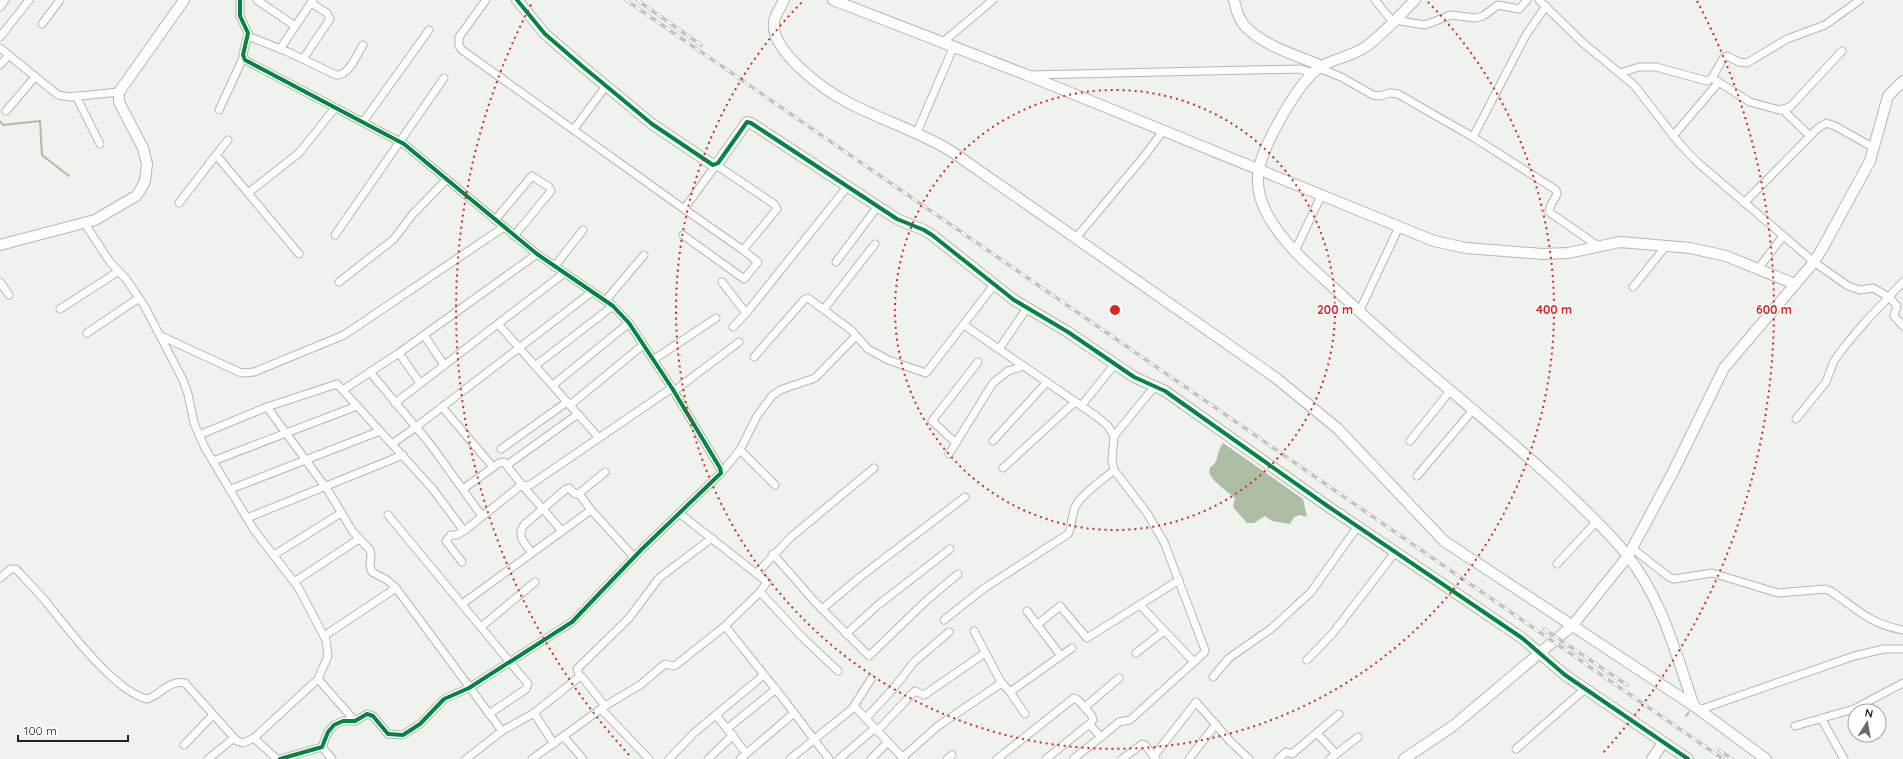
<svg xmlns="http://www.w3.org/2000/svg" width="1903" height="759" font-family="Quicksand,sans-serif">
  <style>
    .water { fill: #acbda4 }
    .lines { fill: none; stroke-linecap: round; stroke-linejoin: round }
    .stream { stroke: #acbda4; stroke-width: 2 }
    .street-casing { stroke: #b5b7b3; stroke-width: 9 }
    .secondary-casing { stroke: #b5b7b3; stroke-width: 12 }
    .street { stroke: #fdfdfc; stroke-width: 7 }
    .secondary { stroke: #fdfdfc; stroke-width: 10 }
    .rail-casing { stroke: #c3c4c2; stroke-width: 3.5 }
    .rail { stroke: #fff; stroke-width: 2; stroke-dasharray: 6; stroke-linecap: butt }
    .cycleway-casing { stroke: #fff; stroke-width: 6 }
    .cycleway { stroke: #00873e; stroke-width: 4 }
    .ring { fill: none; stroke: #d62828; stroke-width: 2; stroke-dasharray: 2 4 }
    .centre { fill: #d62828; stroke: #fff; stroke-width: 2 }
    .ring-label { font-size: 12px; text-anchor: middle; font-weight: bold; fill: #d62828; stroke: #fff; stroke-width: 3; stroke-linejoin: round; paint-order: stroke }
  </style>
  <rect width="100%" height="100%" fill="#eff2ed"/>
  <path class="water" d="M1223,443L1303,499L1307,517L1300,515L1294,517L1290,524L1272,521L1265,516L1254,523H1247L1233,507L1235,498C1228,492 1205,477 1210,468C1212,465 1213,466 1215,463C1218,459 1217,451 1223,443Z"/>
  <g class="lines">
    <g class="stream">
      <polyline points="0,121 3,125 40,121 42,155 69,176"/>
      <polyline points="1686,716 1689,712"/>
    </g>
    <defs>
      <g id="street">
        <polyline points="240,0 240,16 248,33 243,55 245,60 404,144 537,254 613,306 629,323 672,388 720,468 721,473 642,549 572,622 469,688 444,699 420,724 403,735 388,734 373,716 367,714 355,721 343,721 334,725 328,732 322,747 280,759"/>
        <polyline points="257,0 295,26"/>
        <polyline points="486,0 459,37 459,46 462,50 684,209 716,165 774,204 777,209 743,250 684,209"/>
        <polyline points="1375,0 1393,22"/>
        <polyline points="1539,0 1583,43 1634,85 1679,143 1697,162 1814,262 1848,286 1860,290 1873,288 1889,297 1897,306 1894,316 1903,326"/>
        <polyline points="0,7 5,0"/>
        <polyline points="1394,20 1425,25 1451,15 1475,18 1483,16 1498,5 1519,9 1527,0"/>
        <polyline points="42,24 60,0"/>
        <path d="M248,36L288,52L336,75C349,76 357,54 363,45"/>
        <polyline points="0,37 29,0"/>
        <polyline points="943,42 993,0"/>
        <polyline points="0,48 58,95 70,97 119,92"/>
        <polyline points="280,49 313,0"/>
        <polyline points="303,59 330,19 327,13 311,3"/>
        <polyline points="0,65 9,55"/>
        <polyline points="1319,68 1341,77 1373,95 1379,96 1390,93 1398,94 1473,137 1556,190 1557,194 1550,207 1549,212 1598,246"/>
        <polyline points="1620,73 1639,67 1656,67 1707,81 1712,78 1724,57 1727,56 1739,62 1747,63 1787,39 1825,25 1860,0"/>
        <polyline points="1029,75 1299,69 1314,73"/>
        <polyline points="1712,78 1750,102 1779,110 1790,107 1842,51"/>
        <polyline points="76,96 100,144"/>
        <polyline points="219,110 243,58"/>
        <polyline points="1783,110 1810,136"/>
        <polyline points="6,111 35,77"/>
        <polyline points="363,122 429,30"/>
        <polyline points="574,129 606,86"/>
        <polyline points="917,132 954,46"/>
        <polyline points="1673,136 1719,82"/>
        <polyline points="1473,137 1526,35 1546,6"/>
        <polyline points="228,140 216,155 248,193"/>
        <polyline points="179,203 216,155"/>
        <polyline points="1744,203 1817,129 1826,123 1835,126 1874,148"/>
        <polyline points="495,220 532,176 549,187 551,191 514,236"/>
        <polyline points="85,224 110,262 126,279 145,307 183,380 188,394 194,423 205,448 254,530 298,587 326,640 328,656 318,679 254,738"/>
        <polyline points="335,235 444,78"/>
        <polyline points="683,235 744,279 758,262 743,250"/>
        <polyline points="1076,238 1146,154 1163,131"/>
        <polyline points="1295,251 1321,196"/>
        <polyline points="299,254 248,193 299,153 335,108"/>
        <polyline points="836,262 878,206"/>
        <polyline points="554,267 583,230"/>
        <polyline points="1758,269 1783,236"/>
        <polyline points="0,282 9,295"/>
        <polyline points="339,282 394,239 412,215 446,180"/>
        <polyline points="722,282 746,313"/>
        <polyline points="1633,287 1666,246"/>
        <polyline points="606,300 644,255"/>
        <polyline points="60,309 119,271"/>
        <polyline points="824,309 875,244"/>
        <polyline points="1359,312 1399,227"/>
        <polyline points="498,324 599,438"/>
        <polyline points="964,325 1096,416 1108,426 1114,436 1112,460 1114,470 1147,513 1164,542 1205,650 1204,653 1130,720 1119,722 1101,737 1090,725 1088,725 1046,759"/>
        <polyline points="733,327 748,311 847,187"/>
        <polyline points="87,333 139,298"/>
        <polyline points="424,335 444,365"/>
        <polyline points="161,336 239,372 244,373 254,372 344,335 504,227"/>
        <polyline points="999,349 1027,308"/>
        <polyline points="399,353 420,383"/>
        <polyline points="754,357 804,300 808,298 851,330 868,349 888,360 926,373 994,285"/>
        <polyline points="653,360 716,318"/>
        <polyline points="536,365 613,306"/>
        <polyline points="370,372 430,444 482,516"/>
        <polyline points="553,385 629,323"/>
        <polyline points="343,390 399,353 537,254"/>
        <polyline points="674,391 739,342"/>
        <polyline points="395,403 563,274"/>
        <polyline points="570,405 643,345"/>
        <polyline points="1081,406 1115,364"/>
        <polyline points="267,407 329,492 353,532 370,550 371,556 370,566 372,572 387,580 396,588 502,731"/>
        <polyline points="442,407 493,467"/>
        <polyline points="1796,419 1826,382 1834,361 1844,347 1866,321 1903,282"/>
        <polyline points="199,435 267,407 337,384 432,488 464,531 520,486 530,485 672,388"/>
        <polyline points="1114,436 1155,386"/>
        <polyline points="993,441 1047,382"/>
        <polyline points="1410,441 1450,391"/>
        <polyline points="956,443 932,421 978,362"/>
        <polyline points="392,444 416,427 592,292"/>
        <polyline points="501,449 567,402"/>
        <polyline points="740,450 775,485"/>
        <polyline points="949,454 993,383 1008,371 1024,366"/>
        <polyline points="213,461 357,406"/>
        <polyline points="507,465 578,414"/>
        <polyline points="1003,468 1075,402"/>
        <polyline points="605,472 582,491 580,495 591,510 634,557"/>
        <polyline points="721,473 740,450 757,416 772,396 780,390 815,378 855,337"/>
        <polyline points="1417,476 1473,410"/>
        <polyline points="231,489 380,431"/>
        <polyline points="463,489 499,463 504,462 522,485 562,531"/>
        <polyline points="679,513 767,582 760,592 725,626 785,701 829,759"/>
        <polyline points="388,515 528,684 526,689 489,714"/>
        <polyline points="247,518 403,455"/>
        <path d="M1632,548L1669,577L1674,579L1712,573L1778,593L1825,589L1832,592C1858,610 1870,624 1903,630"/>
        <path d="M532,553C525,544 516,536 524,525L566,489L569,488L575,494L580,493"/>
        <polyline points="773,554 815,602 869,656 927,600 958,574"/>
        <polyline points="274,555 341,513"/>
        <polyline points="462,562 446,541 451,535 457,535 463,531"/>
        <polyline points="1557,564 1597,521"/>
        <polyline points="757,573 791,537 874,468"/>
        <path d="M0,578L11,569H16C26,580 37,591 47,603C68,629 115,692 147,699C161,695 168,680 185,683L237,741L243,743L254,738L277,759"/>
        <polyline points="294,582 359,539"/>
        <polyline points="760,592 802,637 838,671"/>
        <polyline points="462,604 591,510"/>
        <polyline points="1140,605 1194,662"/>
        <polyline points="822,609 860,577 965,497"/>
        <polyline points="1027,611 1061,656"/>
        <path d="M944,620L983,589L1068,534C1071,531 1072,515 1075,507C1081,494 1103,480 1114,470"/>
        <polyline points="1037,625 1060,606 1087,638 1179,580"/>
        <polyline points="481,627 535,582"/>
        <polyline points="974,631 1002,684"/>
        <polyline points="846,634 878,605 950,549"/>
        <polyline points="324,636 396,588"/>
        <polyline points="1136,653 1164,631"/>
        <polyline points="1307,660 1333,633 1396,551"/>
        <polyline points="580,676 577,669 629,618 659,578 712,538"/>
        <polyline points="1213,677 1229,658 1272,628 1311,592 1358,526"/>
        <polyline points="318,679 355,721"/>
        <polyline points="1010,692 1025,714"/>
        <polyline points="854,706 888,742"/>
        <polyline points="1085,707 1119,678"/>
        <polyline points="601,709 649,759"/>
        <polyline points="1699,710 1854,656 1884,649 1903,649"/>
        <polyline points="534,713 554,744"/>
        <polyline points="716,715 746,753"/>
        <polyline points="866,718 893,689 914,662 949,632"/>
        <polyline points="1821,718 1844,759"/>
        <polyline points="1795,726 1854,709 1903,683"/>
        <polyline points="728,728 776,689"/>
        <polyline points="877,731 915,691 924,695 985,653"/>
        <polyline points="1317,733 1336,754"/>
        <polyline points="564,737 583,759"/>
        <polyline points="184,745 213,715"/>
        <polyline points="322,747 332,759"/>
        <polyline points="1516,749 1585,689"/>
        <polyline points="1154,756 1196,702 1230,741 1249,759"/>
        <polyline points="903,757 938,726 1000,684 1003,684 1010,692 1072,648"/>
        <polyline points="208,759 234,738"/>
        <polyline points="466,759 502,731 534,713 579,677 582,677 605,706"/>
        <polyline points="532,759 605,706 640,685 665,664 673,666 676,665 725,626"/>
        <polyline points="669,759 694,733 764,675"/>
        <polyline points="708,759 733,735"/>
        <polyline points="740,759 794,713"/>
        <polyline points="790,759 852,709 871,679"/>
        <polyline points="839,759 875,728"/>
        <polyline points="871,759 888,742 904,759"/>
        <polyline points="947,759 952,755"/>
        <polyline points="997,759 1074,698 1078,700 1092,716 1093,720 1089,725"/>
        <polyline points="1073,759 1101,737"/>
        <polyline points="1122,759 1142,744 1145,745 1156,759"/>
        <polyline points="1189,759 1216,724"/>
        <polyline points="1278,759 1286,752 1292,754 1339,714"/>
        <polyline points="1330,759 1358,737"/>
      </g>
      <g id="secondary">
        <polyline points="517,0 545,34 582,66 652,124 713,165 718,163 747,122 751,123 897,219 924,230 932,235 1014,300 1068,332 1134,377 1165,391 1326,505 1522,638 1565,675 1688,759"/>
        <path d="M784,0C781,7 775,14 774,22C770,51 824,90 847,102C881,120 918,131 951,151L1276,378L1337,428L1444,541L1694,706L1766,759"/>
        <polyline points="833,0 1027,75 1434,241 1466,248 1543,254 1568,253 1620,242 1690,248 1726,256 1795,284"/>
        <path d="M1234,0C1236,10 1239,21 1247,28C1266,47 1298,56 1322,66"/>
        <path d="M1415,0C1399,16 1384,33 1367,46C1352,57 1333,58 1319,68C1298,82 1264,144 1259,169C1254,193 1266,216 1281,235C1298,258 1324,278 1345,298C1414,364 1491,421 1561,487C1584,509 1607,530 1627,555C1662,599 1676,654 1694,706"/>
        <polyline points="0,245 95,220 136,196 141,189 145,181 147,164 143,148 119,102 119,92 184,0"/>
        <polyline points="1404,759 1453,726 1572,626 1628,556 1673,472 1724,368 1814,262 1822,249 1870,161 1888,96 1903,81"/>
        <polyline points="1652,759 1663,743"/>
      </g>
    </defs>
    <use href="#street" class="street-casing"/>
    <use href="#secondary" class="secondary-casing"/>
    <use href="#street" class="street"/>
    <use href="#secondary" class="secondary"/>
    <defs>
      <g id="rail">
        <polyline points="626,0 1723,759"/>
        <polyline points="637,0 701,45"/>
        <polyline points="1544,629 1627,685"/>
        <polyline points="1719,750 1732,759"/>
      </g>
    </defs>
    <use href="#rail" class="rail-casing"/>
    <use href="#rail" class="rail"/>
    <defs>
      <g id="cycleway">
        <polyline points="240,0 240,16 248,33 243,55 245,60 404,144 537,254 613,306 629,323 672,388 720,468 721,473 642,549 572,622 469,688 444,699 420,724 403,735 388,734 373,716 367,714 355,721 343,721 334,725 328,732 322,747 280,759"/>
        <polyline points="517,0 545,34 582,66 652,124 713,165 718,163 747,122 751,123 897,219 924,230 932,235 1014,300 1068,332 1134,377 1165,391 1326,505 1522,638 1565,675 1688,759"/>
      </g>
    </defs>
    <use href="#cycleway" class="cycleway-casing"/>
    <use href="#cycleway" class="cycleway"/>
  </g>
  <g class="ring">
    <circle cx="1115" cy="310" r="220"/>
    <path d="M1428 2A439 439 0 1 1 802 2"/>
    <path d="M629 755A659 659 0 0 1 533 1M1697 1A659 659 0 0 1 1601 755"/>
  </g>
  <circle cx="1115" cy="310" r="6" class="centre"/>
  <g class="ring-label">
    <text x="1335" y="314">200 m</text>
    <text x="1554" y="314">400 m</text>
    <text x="1774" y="314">600 m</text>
  </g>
  <g transform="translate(1867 723) rotate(11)"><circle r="19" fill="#ffffff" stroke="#a6a7a6"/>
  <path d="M0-3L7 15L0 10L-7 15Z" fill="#686b68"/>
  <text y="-6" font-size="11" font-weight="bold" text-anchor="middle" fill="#202220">N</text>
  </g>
  <path d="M18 735v6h110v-6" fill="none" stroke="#202220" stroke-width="2"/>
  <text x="24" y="735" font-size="12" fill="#202220" stroke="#ffffff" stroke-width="3" paint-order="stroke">100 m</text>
</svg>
